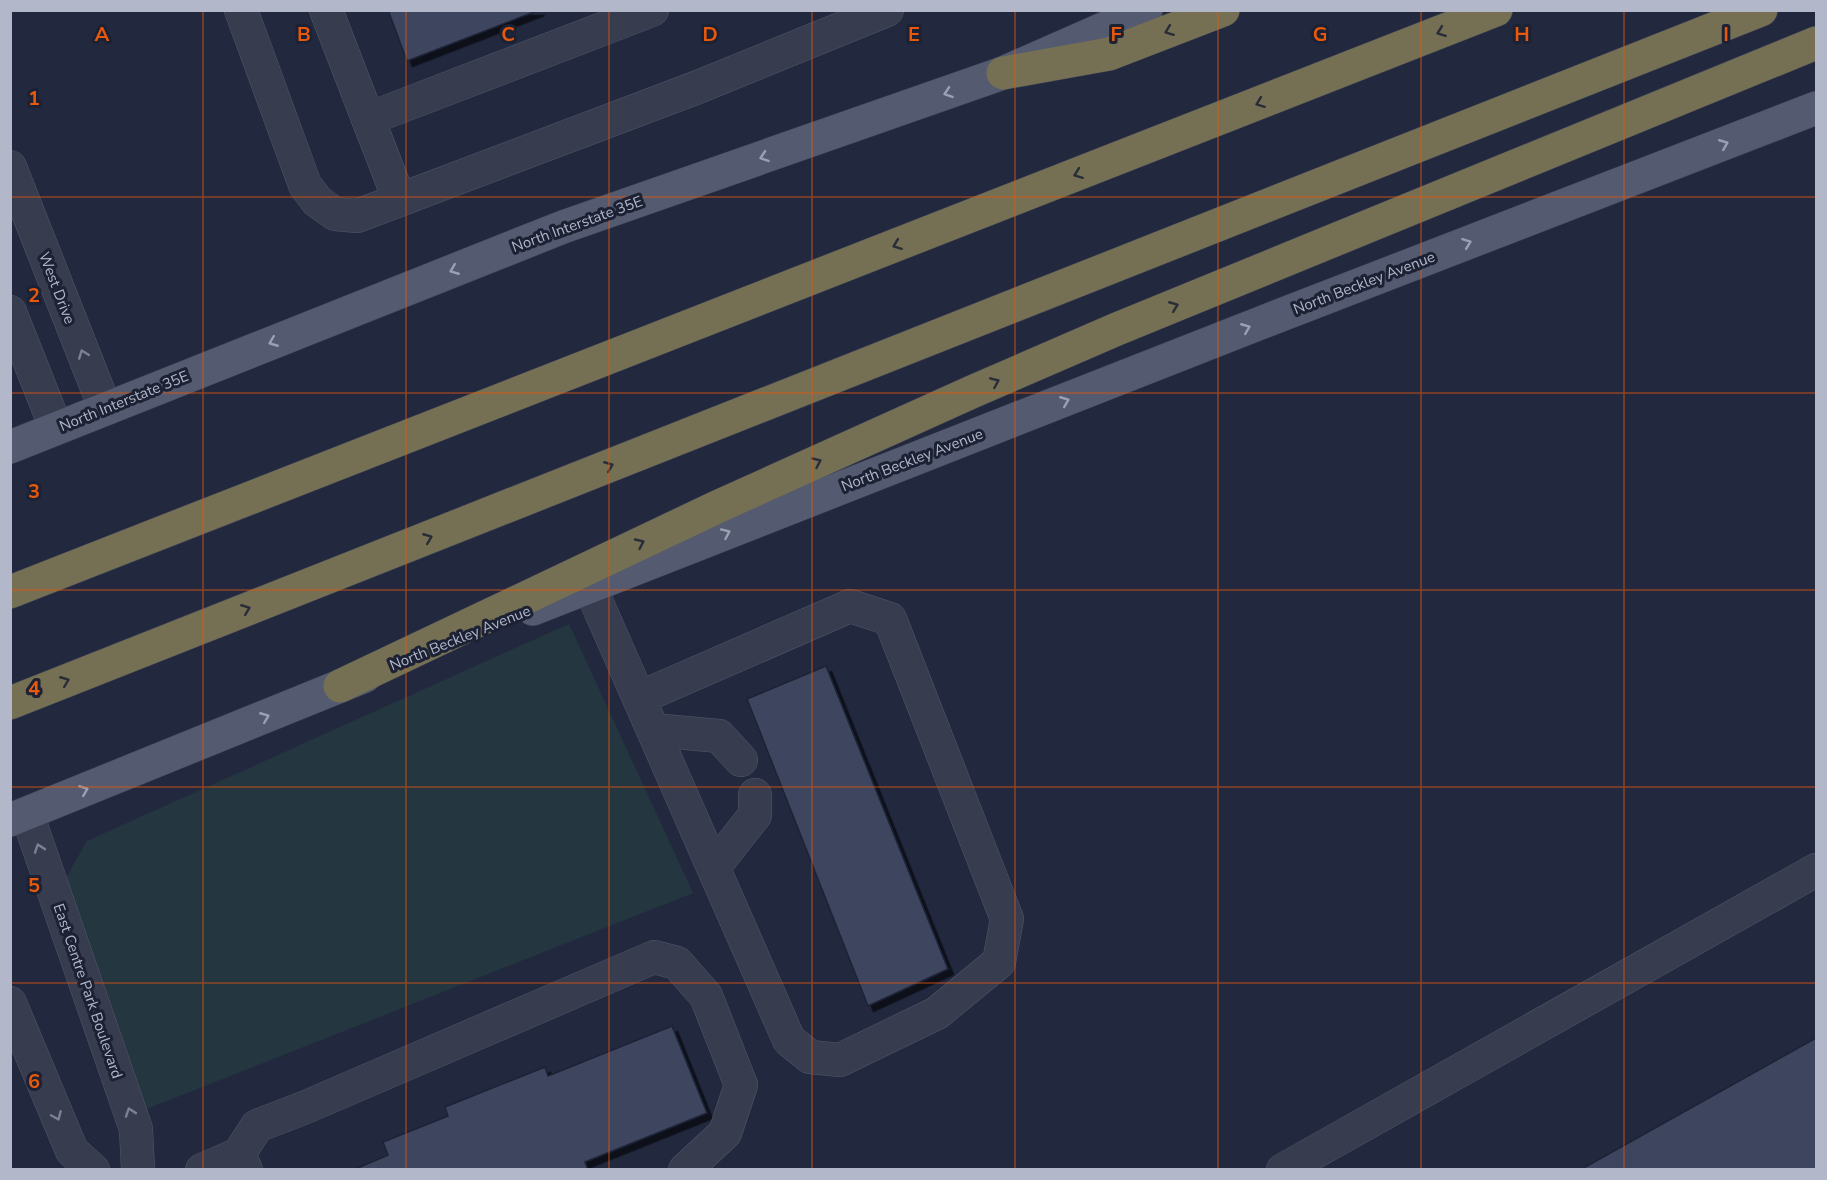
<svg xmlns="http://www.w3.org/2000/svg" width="1827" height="1180" font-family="'Nunito Sans',sans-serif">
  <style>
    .green { fill: #243740 }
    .building { fill: #3e455f; stroke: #1e2336; stroke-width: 1.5; filter: url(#shadow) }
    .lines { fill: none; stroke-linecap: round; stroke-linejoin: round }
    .minor-casing { stroke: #52576a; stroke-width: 34 }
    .major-casing { stroke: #404558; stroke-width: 34 }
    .highway-casing { stroke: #3f4457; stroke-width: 34 }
    .minor { stroke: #373c4f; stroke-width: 33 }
    .major { stroke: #545a6f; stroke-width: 33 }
    .highway { stroke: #756f53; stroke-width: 33 }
    .oneway { stroke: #292d39 }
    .oneway2 { stroke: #9ba0b3 }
    .oneway3 { stroke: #7b8093 }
    .grid { fill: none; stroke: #e8590c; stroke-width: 1.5; stroke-opacity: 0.55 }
    .labels { text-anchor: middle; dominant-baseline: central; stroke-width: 6; stroke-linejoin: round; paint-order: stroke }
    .street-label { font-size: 15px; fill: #b3b7ca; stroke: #1c2134 }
    .grid-label { font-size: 20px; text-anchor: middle; font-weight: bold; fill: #e8590c; stroke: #1c2134; stroke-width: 6; stroke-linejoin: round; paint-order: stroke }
  </style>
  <defs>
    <filter id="shadow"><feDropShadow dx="5.5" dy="5.5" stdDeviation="0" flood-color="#0009"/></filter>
  </defs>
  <rect width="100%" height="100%" fill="#22293f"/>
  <polygon class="green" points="569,624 693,893 144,1110 66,878 87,841"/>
  <g class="building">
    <polygon points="388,10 539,10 407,61"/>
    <polygon points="826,666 948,969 868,1006 747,699"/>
    <polygon points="672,1026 707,1113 585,1162 588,1170 353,1170 388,1155 383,1142 448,1116 445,1107 545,1067 548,1076"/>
    <polygon points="1816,1038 1816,1170 1580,1170"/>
  </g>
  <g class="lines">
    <defs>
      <g id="minor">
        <polyline points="241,10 305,185 317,201 335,214 357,216 698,87 887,10"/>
        <polyline points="326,10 399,199"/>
        <polyline points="368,119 652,10"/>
        <polyline points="10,167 105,408"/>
        <polyline points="10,312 56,428"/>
        <polyline points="590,587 789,1040 810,1057 840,1060 937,1013 999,962 1007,919 890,619 850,606 639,698"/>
        <polyline points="653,730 719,736 741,760"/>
        <polyline points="27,814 136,1129 138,1170"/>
        <polyline points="714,867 755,815 755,795"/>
        <polyline points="10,1003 72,1151 93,1170"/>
        <polyline points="202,1170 239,1154"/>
        <polyline points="246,1170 239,1154 257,1126 306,1107 654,957 677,963 706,996 741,1085 725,1133 685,1170"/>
        <polyline points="1283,1170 1816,870"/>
      </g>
      <g id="major">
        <polyline points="10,447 563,227 1003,73 1146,10"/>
        <polyline points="533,609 1263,322 1816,108"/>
        <polyline points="10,820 365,676"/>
      </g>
      <g id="highway">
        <polyline points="1003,73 1109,54 1223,10"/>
        <polyline points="10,592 1496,10"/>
        <polyline points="340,686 717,507 974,391 1117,329 1816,43"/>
        <polyline points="10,703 1761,10"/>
      </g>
    </defs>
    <use href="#minor" class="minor-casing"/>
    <use href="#major" class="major-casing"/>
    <use href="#highway" class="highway-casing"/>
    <use href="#minor" class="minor"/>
    <use href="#major" class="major"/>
    <use href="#highway" class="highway"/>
  </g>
  <defs><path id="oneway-chevron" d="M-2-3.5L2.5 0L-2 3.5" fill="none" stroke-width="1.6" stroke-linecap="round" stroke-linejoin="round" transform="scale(1.5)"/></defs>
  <g class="oneway">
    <use href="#oneway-chevron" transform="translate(1169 31) rotate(159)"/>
    <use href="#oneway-chevron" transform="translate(1441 32) rotate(159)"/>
    <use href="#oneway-chevron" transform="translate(1260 103) rotate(159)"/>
    <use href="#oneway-chevron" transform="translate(1078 174) rotate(159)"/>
    <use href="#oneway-chevron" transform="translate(897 245) rotate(159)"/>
    <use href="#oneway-chevron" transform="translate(1174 306) rotate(-22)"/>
    <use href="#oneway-chevron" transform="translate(995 382) rotate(-23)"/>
    <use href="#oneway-chevron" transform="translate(817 462) rotate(-24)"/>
    <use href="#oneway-chevron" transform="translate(609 466) rotate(-22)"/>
    <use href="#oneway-chevron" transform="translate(428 538) rotate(-22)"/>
    <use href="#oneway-chevron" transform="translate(640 543) rotate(-25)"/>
    <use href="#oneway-chevron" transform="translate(246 609) rotate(-22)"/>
    <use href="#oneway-chevron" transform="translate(65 681) rotate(-22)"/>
  </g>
  <g class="oneway2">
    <use href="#oneway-chevron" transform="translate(948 93) rotate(161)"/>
    <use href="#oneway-chevron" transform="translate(1724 144) rotate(-22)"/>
    <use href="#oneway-chevron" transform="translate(764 157) rotate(161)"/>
    <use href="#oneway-chevron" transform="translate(1467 243) rotate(-21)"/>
    <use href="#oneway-chevron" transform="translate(454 270) rotate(158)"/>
    <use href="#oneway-chevron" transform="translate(1246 328) rotate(-22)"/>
    <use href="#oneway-chevron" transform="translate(273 342) rotate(158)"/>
    <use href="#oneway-chevron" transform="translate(1065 401) rotate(-22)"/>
    <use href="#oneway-chevron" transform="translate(726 533) rotate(-24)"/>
    <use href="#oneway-chevron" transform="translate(265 717) rotate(-22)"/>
    <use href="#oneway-chevron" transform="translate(84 790) rotate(-22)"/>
  </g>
  <g class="oneway3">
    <use href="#oneway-chevron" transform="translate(83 354) rotate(-111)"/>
    <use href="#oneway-chevron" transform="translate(39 848) rotate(-109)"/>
    <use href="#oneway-chevron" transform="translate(130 1112) rotate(-109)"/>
    <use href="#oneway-chevron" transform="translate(57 1116) rotate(67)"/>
  </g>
  <path class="grid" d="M203,10V1170M406,10V1170M609,10V1170M812,10V1170M1015,10V1170M1218,10V1170M1421,10V1170M1624,10V1170M10,197H1816M10,393H1816M10,590H1816M10,787H1816M10,983H1816"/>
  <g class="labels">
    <g class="street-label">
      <text transform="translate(577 224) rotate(-20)">North Interstate 35E</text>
      <text transform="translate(1364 283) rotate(-21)">North Beckley Avenue</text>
      <text transform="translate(57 288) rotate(69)">West Drive</text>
      <text transform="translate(124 401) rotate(-22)">North Interstate 35E</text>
      <text transform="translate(912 460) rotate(-21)">North Beckley Avenue</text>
      <text transform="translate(460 638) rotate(-22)">North Beckley Avenue</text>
      <text transform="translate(88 991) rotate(71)">East Centre Park Boulevard</text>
    </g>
  </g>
  <g class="grid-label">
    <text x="102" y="41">A</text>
    <text x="304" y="41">B</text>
    <text x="508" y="41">C</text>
    <text x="710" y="41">D</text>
    <text x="914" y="41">E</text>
    <text x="1116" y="41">F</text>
    <text x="1320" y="41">G</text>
    <text x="1522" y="41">H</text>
    <text x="1726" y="41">I</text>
    <text x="34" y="105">1</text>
    <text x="34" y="302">2</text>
    <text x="34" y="498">3</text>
    <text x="34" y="695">4</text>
    <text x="34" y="892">5</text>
    <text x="34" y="1088">6</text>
  </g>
  <rect width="1827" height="1180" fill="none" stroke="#b3b7ca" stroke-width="24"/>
</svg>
